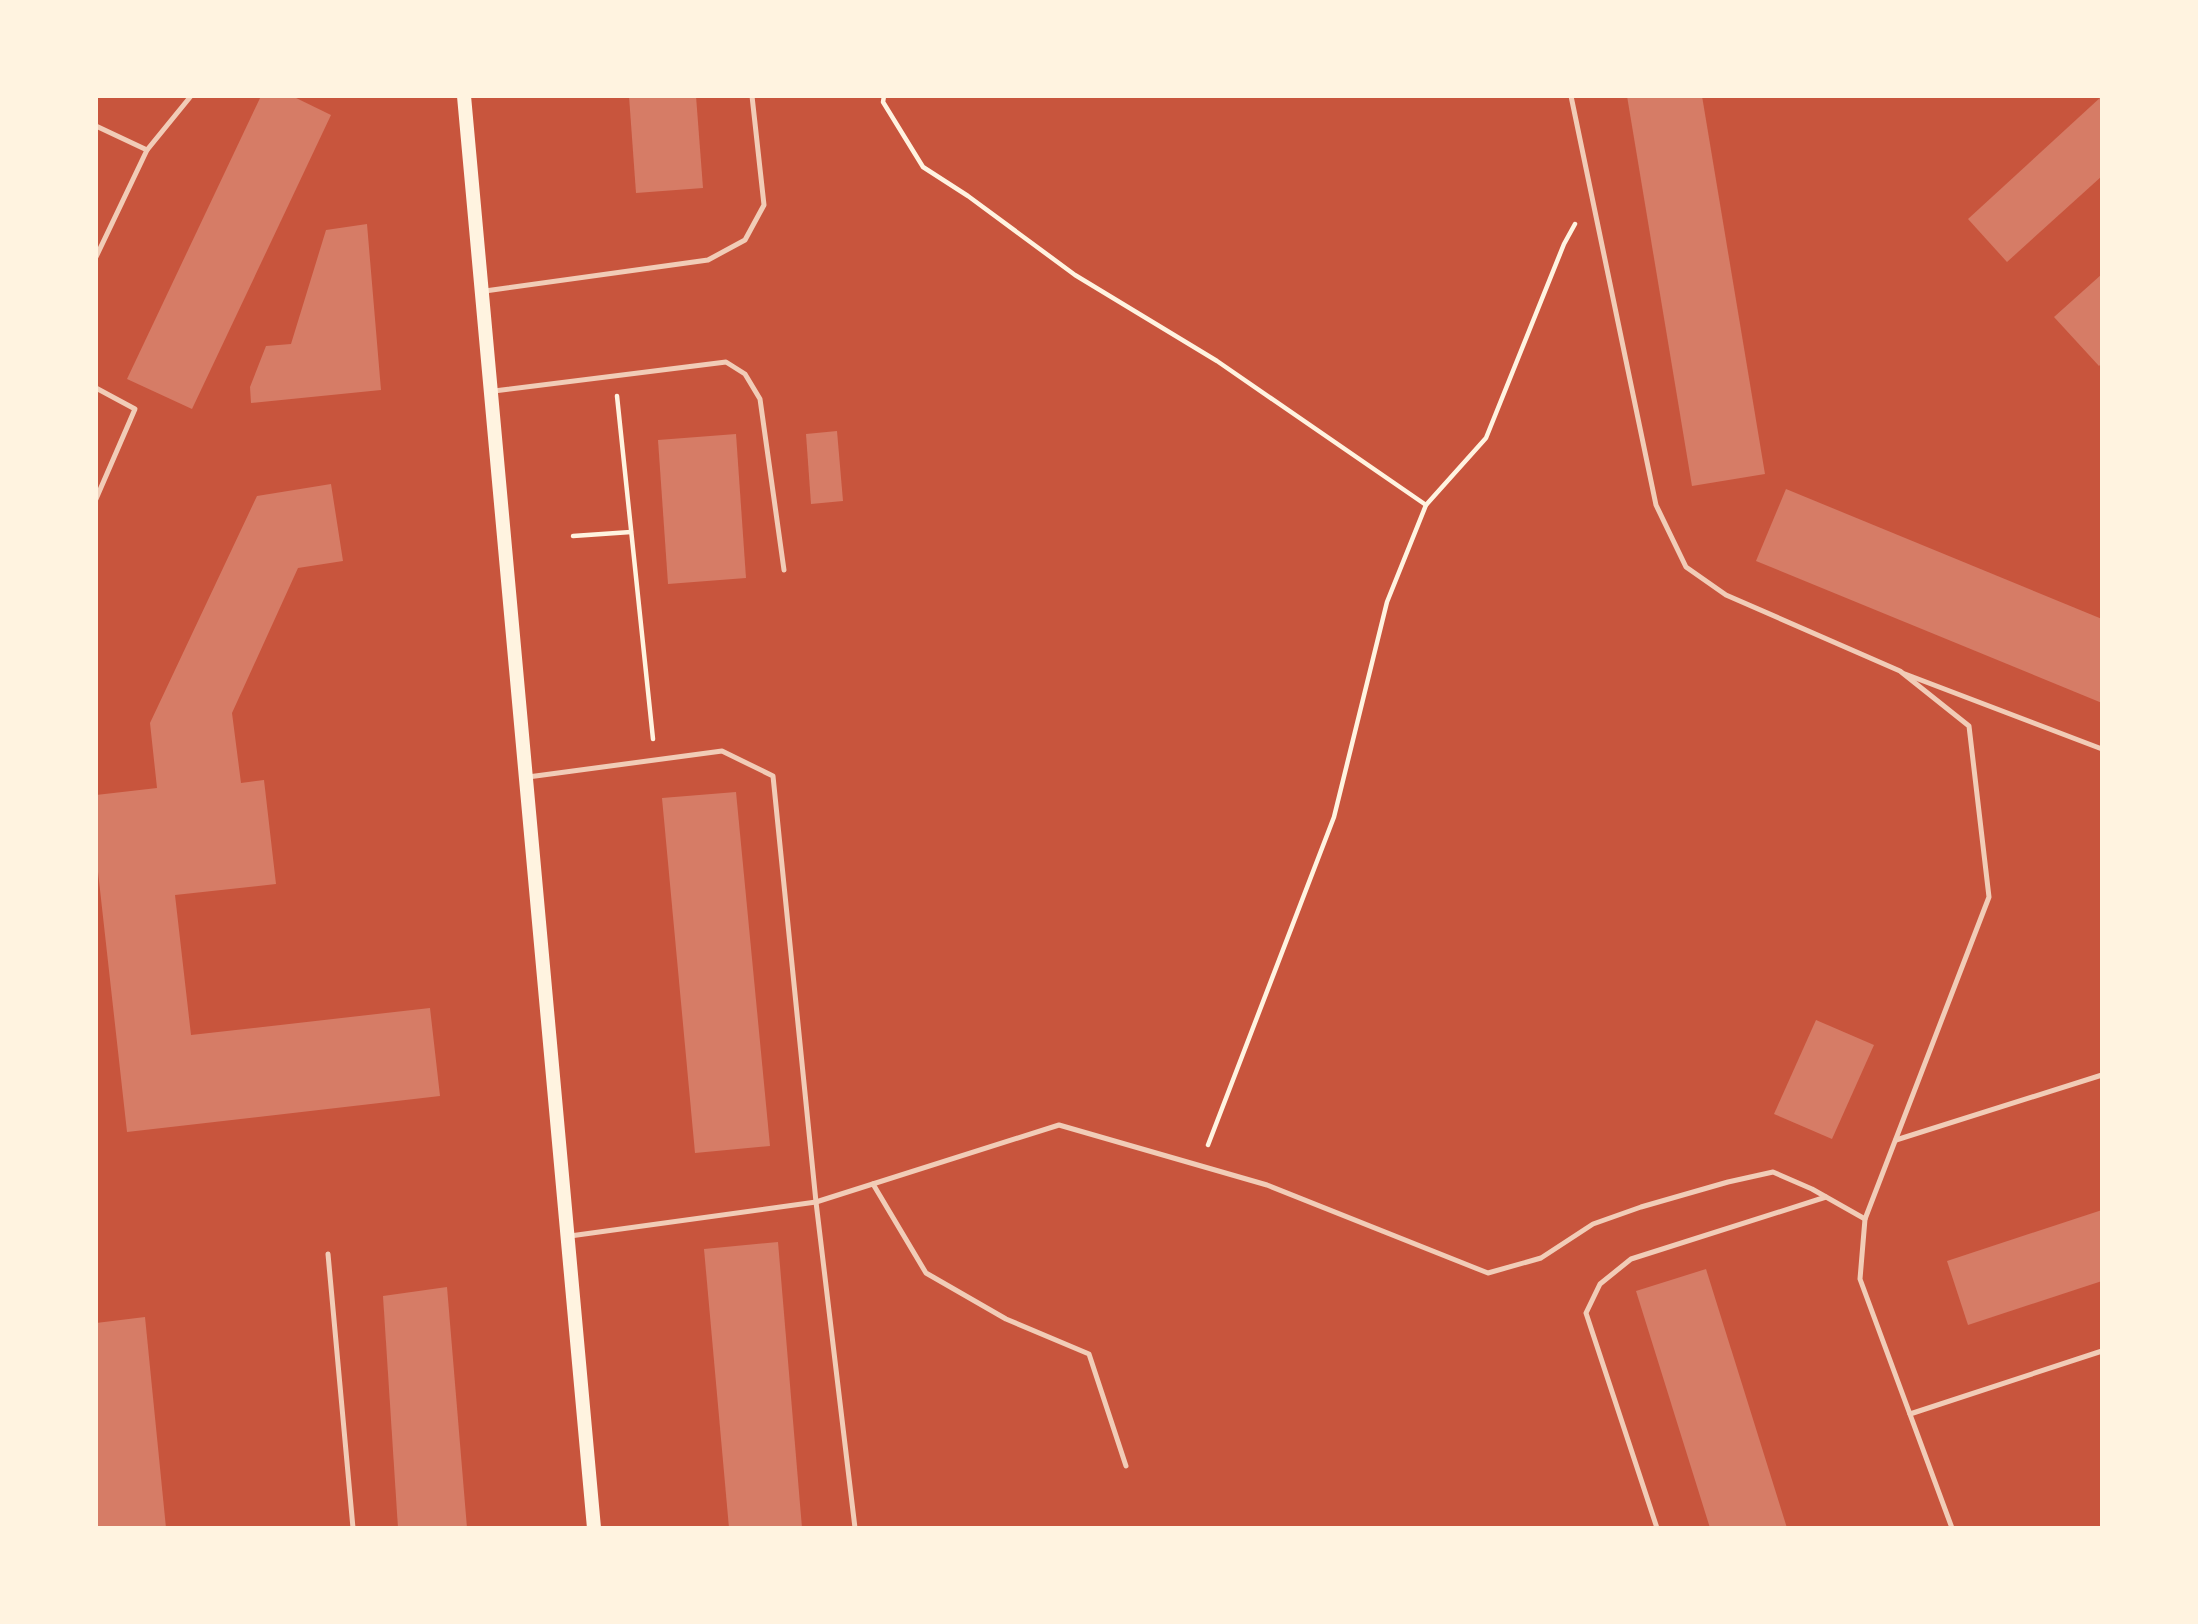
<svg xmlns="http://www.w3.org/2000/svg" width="2198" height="1624" font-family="'Golos Text',sans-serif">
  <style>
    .building { fill: #d67c66 }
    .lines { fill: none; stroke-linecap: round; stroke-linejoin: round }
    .path { stroke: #fff3e0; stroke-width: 4.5 }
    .service { stroke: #f1ccb7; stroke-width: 5 }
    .secondary { stroke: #fff3e0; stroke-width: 14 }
  </style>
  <rect width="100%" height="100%" fill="#c8553d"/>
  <g class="building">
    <polygon points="261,96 292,96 331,115 192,409 127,379"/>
    <polygon points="629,96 696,96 703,188 636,193"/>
    <polygon points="1627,96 1702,96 1765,474 1692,486"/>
    <polygon points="2102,96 2102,176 2007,262 1968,219"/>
    <polygon points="367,224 381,390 251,403 250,387 266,346 291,344 326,230"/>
    <polygon points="2102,274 2102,363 2099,366 2054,317"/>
    <polygon points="837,431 843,501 811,504 806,434"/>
    <polygon points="736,434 746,578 668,584 658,440"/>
    <polygon points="331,484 343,561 298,568 232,713 241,783 264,780 276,884 175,895 191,1035 430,1008 440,1096 127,1132 96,854 96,795 157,788 150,723 257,496"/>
    <polygon points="1786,489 2102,619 2102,703 1756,561"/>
    <polygon points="736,792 770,1146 695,1153 662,798"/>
    <polygon points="1816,1020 1874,1045 1832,1139 1774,1114"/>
    <polygon points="2102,1210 2102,1281 1968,1325 1947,1261"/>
    <polygon points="778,1242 802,1528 729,1528 704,1249"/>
    <polygon points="1706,1269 1787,1528 1710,1528 1636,1291"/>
    <polygon points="447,1287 467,1528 398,1528 383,1296"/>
    <polygon points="145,1317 166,1528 96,1528 96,1323"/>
  </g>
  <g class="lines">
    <g class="path">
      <polyline points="884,96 883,102 923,167 968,196 1075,275 1217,361 1426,505"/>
      <polyline points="617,396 653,739"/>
      <polyline points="573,536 631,532"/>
      <polyline points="1208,1145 1334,817 1387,602 1426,505 1486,438 1564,244 1575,224"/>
    </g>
    <g class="service">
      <polyline points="1571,96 1656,505 1686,567 1726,595 1900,671 1969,726 1989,897 1865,1219 1860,1279 1952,1528"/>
      <polyline points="96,126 147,150 96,257"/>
      <polyline points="147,150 191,96"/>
      <polyline points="485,291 708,260 745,240 764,205 752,96"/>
      <polyline points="96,388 135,409 96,499"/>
      <polyline points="494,391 726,362 745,374 760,399 784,570"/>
      <polyline points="1905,674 2102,749"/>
      <polyline points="528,777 722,751 773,776 816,1202 855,1528"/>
      <polyline points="1896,1140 2102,1075"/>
      <polyline points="873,1184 926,1273 1006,1319 1089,1354 1126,1466"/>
      <polyline points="570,1236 816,1202 1059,1125 1267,1185 1488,1273 1541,1258 1593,1224 1641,1207 1728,1182 1773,1172 1812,1189 1865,1219"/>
      <polyline points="328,1254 353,1528"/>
      <polyline points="1910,1414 2102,1351"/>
      <polyline points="1657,1528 1586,1313 1600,1284 1631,1259 1826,1197"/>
    </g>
    <polyline class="secondary" points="464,96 594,1528"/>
  </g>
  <rect width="2198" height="1624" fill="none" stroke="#fff3e0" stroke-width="196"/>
</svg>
